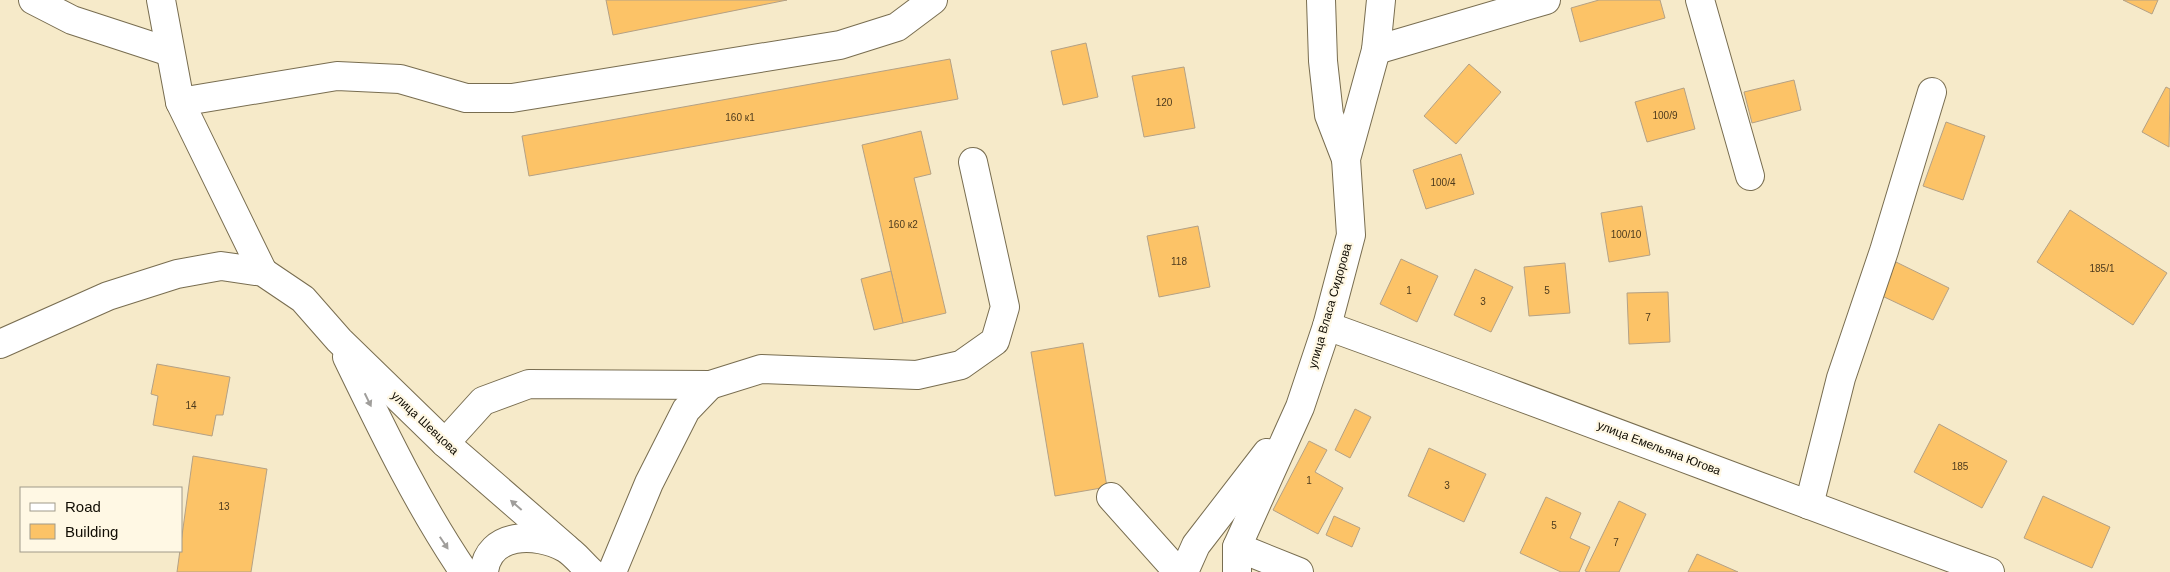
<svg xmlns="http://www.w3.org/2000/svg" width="2170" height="572" font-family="Arial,sans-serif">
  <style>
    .building { fill: #fcc367; stroke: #b4a185 }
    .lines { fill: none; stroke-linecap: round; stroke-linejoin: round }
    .minor-casing { stroke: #786d50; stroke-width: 30 }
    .major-casing { stroke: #786d50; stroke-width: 30 }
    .minor { stroke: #fff; stroke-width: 28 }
    .major { stroke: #fff; stroke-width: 28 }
    .oneway { fill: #a09e9b }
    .labels { text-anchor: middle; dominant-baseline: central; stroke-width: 4.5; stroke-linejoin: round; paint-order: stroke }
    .number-label { font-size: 10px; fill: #4c3a1d }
    .street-label { font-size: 12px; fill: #110d04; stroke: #fff8e4 }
  </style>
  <rect width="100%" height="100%" fill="#f6eac9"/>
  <g class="building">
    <polygon points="606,0 787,0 613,35"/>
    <polygon points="1599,0 1660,0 1665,18 1580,42 1571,8"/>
    <polygon points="2123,0 2158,0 2152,14"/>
    <polygon points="1086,43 1098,97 1063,105 1051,51"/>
    <polygon points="950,59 958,99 529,176 522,136"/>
    <polygon points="1469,64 1501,92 1456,144 1424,116"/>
    <polygon points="1184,67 1195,128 1144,137 1132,76"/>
    <polygon points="1794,80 1801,110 1752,123 1744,92"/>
    <polygon points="2166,87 2170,89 2169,147 2142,132"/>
    <polygon points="1684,88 1695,129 1647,142 1635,102"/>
    <polygon points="1946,122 1985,136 1963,200 1923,186"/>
    <polygon points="921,131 931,174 914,178 946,313 903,323 862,145"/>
    <polygon points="1461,154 1474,194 1426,209 1413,170"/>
    <polygon points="1642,206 1650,255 1609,262 1601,213"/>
    <polygon points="2070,210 2167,273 2133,325 2037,262"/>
    <polygon points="1198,226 1210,287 1159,297 1147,236"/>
    <polygon points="1401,259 1438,276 1417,322 1380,304"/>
    <polygon points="1896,262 1949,288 1933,320 1880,295"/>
    <polygon points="1565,263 1570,313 1529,316 1524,267"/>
    <polygon points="1475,269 1513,287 1491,332 1454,315"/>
    <polygon points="891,271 903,323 874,330 861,279"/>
    <polygon points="1668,292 1670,342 1629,344 1627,293"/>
    <polygon points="1083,343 1107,487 1055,496 1031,352"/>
    <polygon points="157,364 230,377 223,415 216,415 212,436 153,425 158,396 151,394"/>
    <polygon points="1355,409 1371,417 1350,458 1335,450"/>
    <polygon points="1939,424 2007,461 1982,508 1914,472"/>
    <polygon points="1309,441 1327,450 1315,472 1343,488 1318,534 1273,510"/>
    <polygon points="1429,448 1486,474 1464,522 1408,496"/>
    <polygon points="193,456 267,469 251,572 177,572"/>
    <polygon points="2043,496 2110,527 2092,568 2024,538"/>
    <polygon points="1546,497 1581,513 1570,538 1590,547 1579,572 1561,572 1520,553"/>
    <polygon points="1619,501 1646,514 1619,572 1588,572 1585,571"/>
    <polygon points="1334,516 1360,528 1352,547 1326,535"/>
    <polygon points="1697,554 1738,572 1688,572"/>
  </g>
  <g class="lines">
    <defs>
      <g id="minor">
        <polyline points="33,0 72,20 170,52"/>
        <polyline points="161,0 180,102 263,272"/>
        <polyline points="1321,0 1323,61 1329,115 1346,159"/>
        <polyline points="1700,0 1750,176"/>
        <polyline points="1376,50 1546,0"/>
        <polyline points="180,102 337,76 400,79 466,98 512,98 840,45 897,27 933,0"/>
        <path d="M1327,326C1549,406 1769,491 1990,572"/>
        <polyline points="0,344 108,296 177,274 221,266 263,272 303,299 339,340 445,443 566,548"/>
        <path d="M347,357C383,431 418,504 464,572"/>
        <polyline points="445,443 483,401 529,384 710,385 761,369 917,375 961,365 995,341 1005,307 973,162"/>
        <polyline points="1111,497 1178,572"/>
        <polyline points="1809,505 1841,378 1884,251 1932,92"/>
        <polyline points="1237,547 1299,572"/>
        <polyline points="612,572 649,483 686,410 710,385"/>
        <polyline points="1184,572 1196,545 1267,453"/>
        <polyline points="1237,572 1237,547 1300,407 1327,326 1351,235 1346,159 1376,50 1381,0"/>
      </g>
      <path id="major" d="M484,572C488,532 536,532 565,548C574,553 583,565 591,572"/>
    </defs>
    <use href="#minor" class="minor-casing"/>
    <use href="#major" class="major-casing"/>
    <use href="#minor" class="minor"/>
    <use href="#major" class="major"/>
  </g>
  <defs><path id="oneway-solid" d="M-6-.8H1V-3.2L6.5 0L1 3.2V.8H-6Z" transform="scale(1.25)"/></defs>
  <g class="oneway">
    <use href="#oneway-solid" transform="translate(368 400) rotate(64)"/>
    <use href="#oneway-solid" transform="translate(516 505) rotate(-139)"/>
    <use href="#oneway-solid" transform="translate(444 543) rotate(56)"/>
  </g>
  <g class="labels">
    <g class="number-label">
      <text x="1164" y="102">120</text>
      <text x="1665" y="115">100/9</text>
      <text x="740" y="117">160 к1</text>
      <text x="1443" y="182">100/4</text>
      <text x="903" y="224">160 к2</text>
      <text x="1626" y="234">100/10</text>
      <text x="1179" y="261">118</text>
      <text x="2102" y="268">185/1</text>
      <text x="1409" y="290">1</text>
      <text x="1547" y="290">5</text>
      <text x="1483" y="301">3</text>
      <text x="1648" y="317">7</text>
      <text x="191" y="405">14</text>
      <text x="1960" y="466">185</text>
      <text x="1309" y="480">1</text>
      <text x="1447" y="485">3</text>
      <text x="224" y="506">13</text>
      <text x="1554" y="525">5</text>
      <text x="1616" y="542">7</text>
    </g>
    <g class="street-label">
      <text transform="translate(1330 306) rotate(-74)">улица Власа Сидорова</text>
      <text transform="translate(425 423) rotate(43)">улица Шевцова</text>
      <text transform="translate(1659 448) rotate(21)">улица Емельяна Югова</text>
    </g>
  </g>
  <rect x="20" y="487" width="162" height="65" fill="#fff8e4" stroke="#a09a8a"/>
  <rect x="30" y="503" width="25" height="8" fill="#ffffff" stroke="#a09a8a"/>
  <text x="65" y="512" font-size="15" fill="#110d04">Road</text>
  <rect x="30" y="524" width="25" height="15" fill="#fcc367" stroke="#a09a8a"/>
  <text x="65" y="537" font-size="15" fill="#110d04">Building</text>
</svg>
